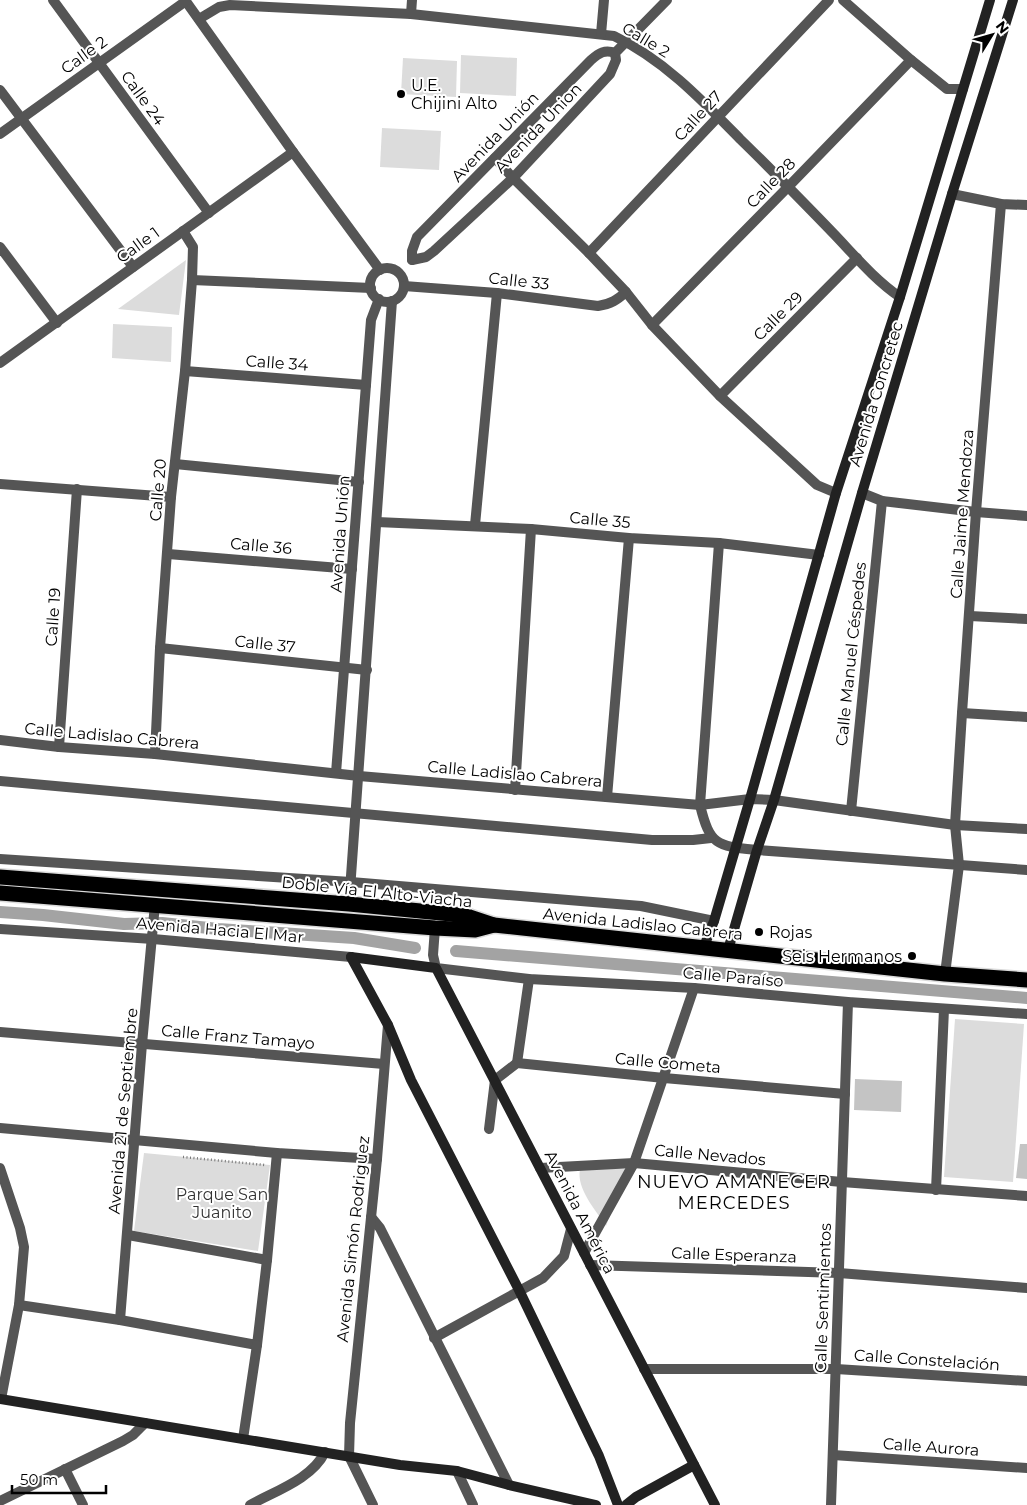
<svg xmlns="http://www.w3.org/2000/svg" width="1027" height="1505" font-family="Montserrat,sans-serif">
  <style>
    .green { fill: #dcdcdc }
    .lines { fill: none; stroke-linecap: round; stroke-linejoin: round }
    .canal { stroke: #a3a3a3; stroke-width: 12 }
    .building { fill: #c4c4c4 }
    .highway-casing { stroke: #dbdbdb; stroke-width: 18 }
    .path { stroke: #777; stroke-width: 2.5; stroke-dasharray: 1 2.5; stroke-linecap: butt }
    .street { stroke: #555; stroke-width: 10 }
    .secondary { stroke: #222; stroke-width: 10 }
    .highway { stroke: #000; stroke-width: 15 }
    .poi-dot { fill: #000; stroke: #fff; stroke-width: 2 }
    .labels { text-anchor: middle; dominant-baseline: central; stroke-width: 4; stroke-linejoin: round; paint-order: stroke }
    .street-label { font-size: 16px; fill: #000; stroke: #fff }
    .poi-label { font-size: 16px; fill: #000; stroke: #fff; text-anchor: start }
    .park-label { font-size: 16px; fill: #333; stroke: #fff }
    .neighbourhood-label { font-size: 18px; letter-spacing: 1px; fill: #000; stroke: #fff }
  </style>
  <rect width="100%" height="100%" fill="#fff"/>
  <g class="green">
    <polygon points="461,55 517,58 516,96 460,93"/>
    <polygon points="403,58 457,61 456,97 401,94"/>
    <polygon points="382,128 441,131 439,170 380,167"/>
    <polygon points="186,260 179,315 118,309"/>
    <polygon points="113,324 172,327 171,362 112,358"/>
    <polygon points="955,1019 1024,1024 1013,1182 944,1177"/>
    <polygon points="144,1153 270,1165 258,1251 134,1231"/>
    <path d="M595,1166L627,1169L606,1226C596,1210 576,1189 580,1169Z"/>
  </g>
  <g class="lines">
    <g class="canal">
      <polyline points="0,912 43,915 124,924 162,923 218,929 354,938 415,948"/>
      <polyline points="456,951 1027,998"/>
    </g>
  </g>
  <g class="building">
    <polygon points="855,1079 902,1081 901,1112 854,1110"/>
    <polygon points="1020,1144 1027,1144 1027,1179 1016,1178"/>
  </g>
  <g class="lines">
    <defs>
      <g id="highway">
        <polyline points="0,877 349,904 451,914 470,917 494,925 945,974 1027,980"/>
        <polyline points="0,893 435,928 475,930 494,925"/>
      </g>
    </defs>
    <use href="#highway" class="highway-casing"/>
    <polyline class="path" points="183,1157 265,1165"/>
    <g class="street">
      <polyline points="53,0 209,213"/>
      <polyline points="185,0 293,152 380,270"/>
      <polyline points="843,0 911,60 947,89 963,89"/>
      <polyline points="411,14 412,0"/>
      <path d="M199,19L219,7L230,5L411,14L614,36C663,59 702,100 740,139C772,170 803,202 834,234C855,256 875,280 900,297"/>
      <polyline points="601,34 604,0"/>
      <polyline points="0,90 133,267"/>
      <polyline points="0,134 186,1"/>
      <polyline points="495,158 513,178 589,253 626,292 652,325 720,396 817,485 836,493"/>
      <polyline points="952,194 1001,204 1027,205"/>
      <polyline points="0,247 57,323"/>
      <polyline points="589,253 829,0"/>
      <polyline points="412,260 426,257 434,251 513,178 610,74 616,60 615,53 667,0"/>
      <path d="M412,260V251L417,237L591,60C599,53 605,49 615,53"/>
      <circle cx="387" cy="285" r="17"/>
      <polyline points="192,280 371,288"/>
      <path d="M404,286L497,293L598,306C611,304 617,300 626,292"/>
      <polyline points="652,325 788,187 911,60"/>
      <polyline points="0,363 293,152"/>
      <polyline points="185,371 366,385"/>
      <polyline points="720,396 857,258"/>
      <polyline points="175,464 359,482"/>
      <polyline points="0,484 171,497"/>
      <polyline points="862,493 882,501 976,512 1027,516"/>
      <polyline points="377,522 531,529 629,538 719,543 819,555"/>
      <polyline points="475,525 497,293"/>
      <path d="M719,543L700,805C710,846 717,846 757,850L1027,870"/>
      <polyline points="168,554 352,569"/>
      <polyline points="970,616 1027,619"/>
      <polyline points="160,648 367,670"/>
      <polyline points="962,713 1027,717"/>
      <polyline points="0,740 59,747 155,754 359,776 700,805 750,799 774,800 955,825 1027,829"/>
      <polyline points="59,747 77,489"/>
      <polyline points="155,754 160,648 171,497 185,371 192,280 193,247 183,231"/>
      <polyline points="336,773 371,320 379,299"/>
      <polyline points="0,781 652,840 693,840 711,838"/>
      <polyline points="515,790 531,529"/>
      <polyline points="607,797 629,538"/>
      <polyline points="851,811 882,501"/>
      <polyline points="0,859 351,882 641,906 714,921"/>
      <polyline points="349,904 392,301"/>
      <polyline points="435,928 433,955 436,968 529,979 694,988 848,1002 1027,1014"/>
      <polyline points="0,929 153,939 351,957"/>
      <polyline points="945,974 959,865 955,825 962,713 976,512 1001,204"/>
      <polyline points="0,1032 384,1064"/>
      <polyline points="517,1063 529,979"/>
      <polyline points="0,1128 277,1153 377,1159"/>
      <polyline points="489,1129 495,1080 517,1063 664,1078 845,1094"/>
      <polyline points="0,1168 20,1228 24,1247 19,1305 1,1399"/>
      <polyline points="540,1168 634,1163 842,1182 1027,1196"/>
      <polyline points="936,1190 944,1009"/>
      <polyline points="371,1217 380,1228 509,1485"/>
      <polyline points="128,1235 267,1260"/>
      <polyline points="584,1253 634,1163 694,988"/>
      <polyline points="590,1265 839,1273 1027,1288"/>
      <polyline points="19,1305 120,1320 257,1345 267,1260 277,1153"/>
      <polyline points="120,1320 142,1044 155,904"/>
      <polyline points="434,1338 543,1278 564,1256 571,1229"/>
      <polyline points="644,1369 836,1369 1027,1381"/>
      <polyline points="243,1439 257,1345"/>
      <polyline points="833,1455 1027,1468"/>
      <polyline points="65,1469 83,1505"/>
      <polyline points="457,1471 473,1505"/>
      <polyline points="0,1501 123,1441 133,1435 145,1423"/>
      <path d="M250,1505C275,1491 312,1479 325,1452"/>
      <polyline points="373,1505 349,1456 350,1423 377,1159 388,1025"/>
      <polyline points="831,1505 848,1002"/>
    </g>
    <g class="secondary">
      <polyline points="703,949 714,921 750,799 836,493 900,297 990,0"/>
      <polyline points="728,950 757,850 774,800 862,493 952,194 1013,0"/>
      <polyline points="351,957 436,968 715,1505"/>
      <polyline points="351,957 388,1025 411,1080 519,1290 599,1456 618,1505"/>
      <polyline points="0,1399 400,1465 457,1471 509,1485 596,1505"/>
      <polyline points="626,1505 636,1497 694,1465"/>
    </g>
    <use href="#highway" class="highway"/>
  </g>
  <g class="poi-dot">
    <circle cx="401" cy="94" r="5"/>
    <circle cx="759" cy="932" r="5"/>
    <circle cx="912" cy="956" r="5"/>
  </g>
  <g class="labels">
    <g class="street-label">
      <text transform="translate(646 40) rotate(31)">Calle 2</text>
      <text transform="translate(84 55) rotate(-36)">Calle 2</text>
      <text transform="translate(143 98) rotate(54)">Calle 24</text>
      <text transform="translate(698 116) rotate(-47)">Calle 27</text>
      <text transform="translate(538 128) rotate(-46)">Avenida Union</text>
      <text transform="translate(495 137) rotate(-46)">Avenida Unión</text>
      <text transform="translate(771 183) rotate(-46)">Calle 28</text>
      <text transform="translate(138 245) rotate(-36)">Calle 1</text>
      <text transform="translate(519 281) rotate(6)">Calle 33</text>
      <text transform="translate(778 316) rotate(-45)">Calle 29</text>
      <text transform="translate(277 363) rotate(4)">Calle 34</text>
      <text transform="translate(876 394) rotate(-73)">Avenida Concretec</text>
      <text transform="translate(158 490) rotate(-85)">Calle 20</text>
      <text transform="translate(962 514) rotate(-86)">Calle Jaime Mendoza</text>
      <text transform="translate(600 520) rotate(5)">Calle 35</text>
      <text transform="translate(340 534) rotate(-86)">Avenida Unión</text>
      <text transform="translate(261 546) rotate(5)">Calle 36</text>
      <text transform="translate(53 617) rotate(-86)">Calle 19</text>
      <text transform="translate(265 644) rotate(6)">Calle 37</text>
      <text transform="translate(851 654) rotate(-84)">Calle Manuel Céspedes</text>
      <text transform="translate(112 736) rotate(5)">Calle Ladislao Cabrera</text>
      <text transform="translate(515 774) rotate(5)">Calle Ladislao Cabrera</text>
      <text transform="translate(377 892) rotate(6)">Doble Vía El Alto-Viacha</text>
      <text transform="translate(643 924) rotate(6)">Avenida Ladislao Cabrera</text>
      <text transform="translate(220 930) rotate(5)">Avenida Hacia El Mar</text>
      <text transform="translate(733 977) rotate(5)">Calle Paraíso</text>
      <text transform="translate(238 1037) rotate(5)">Calle Franz Tamayo</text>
      <text transform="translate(668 1063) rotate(5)">Calle Cometa</text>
      <text transform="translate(123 1111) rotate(-85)">Avenida 21 de Septiembre</text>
      <text transform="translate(710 1155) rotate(5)">Calle Nevados</text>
      <text transform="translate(580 1212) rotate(63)">Avenida América</text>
      <text transform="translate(353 1239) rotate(-84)">Avenida Simón Rodriguez</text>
      <text transform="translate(734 1255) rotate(2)">Calle Esperanza</text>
      <text transform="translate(823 1298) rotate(-88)">Calle Sentimientos</text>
      <text transform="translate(927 1360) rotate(4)">Calle Constelación</text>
      <text transform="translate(931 1447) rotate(4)">Calle Aurora</text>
    </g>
    <g class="poi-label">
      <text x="411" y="85">U.E.<tspan x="411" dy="18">Chijini Alto</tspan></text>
      <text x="769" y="932">Rojas</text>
      <text x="902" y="956" text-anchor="end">Seis Hermanos</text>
    </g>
    <g class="park-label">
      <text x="222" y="1194">Parque San<tspan x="222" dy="18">Juanito</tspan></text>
    </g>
    <g class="neighbourhood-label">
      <text x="734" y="1182">NUEVO AMANECER<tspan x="734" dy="21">MERCEDES</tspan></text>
    </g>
  </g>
  <g transform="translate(992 35) rotate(53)" stroke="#ffffff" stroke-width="4" paint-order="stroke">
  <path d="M0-4L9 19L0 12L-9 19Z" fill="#000000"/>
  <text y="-8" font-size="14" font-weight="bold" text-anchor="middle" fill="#000000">N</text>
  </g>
  <path d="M12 1485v8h94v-8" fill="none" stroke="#000000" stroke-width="2.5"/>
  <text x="20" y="1485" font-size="15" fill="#000000" stroke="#ffffff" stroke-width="4" paint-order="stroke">50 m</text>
</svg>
